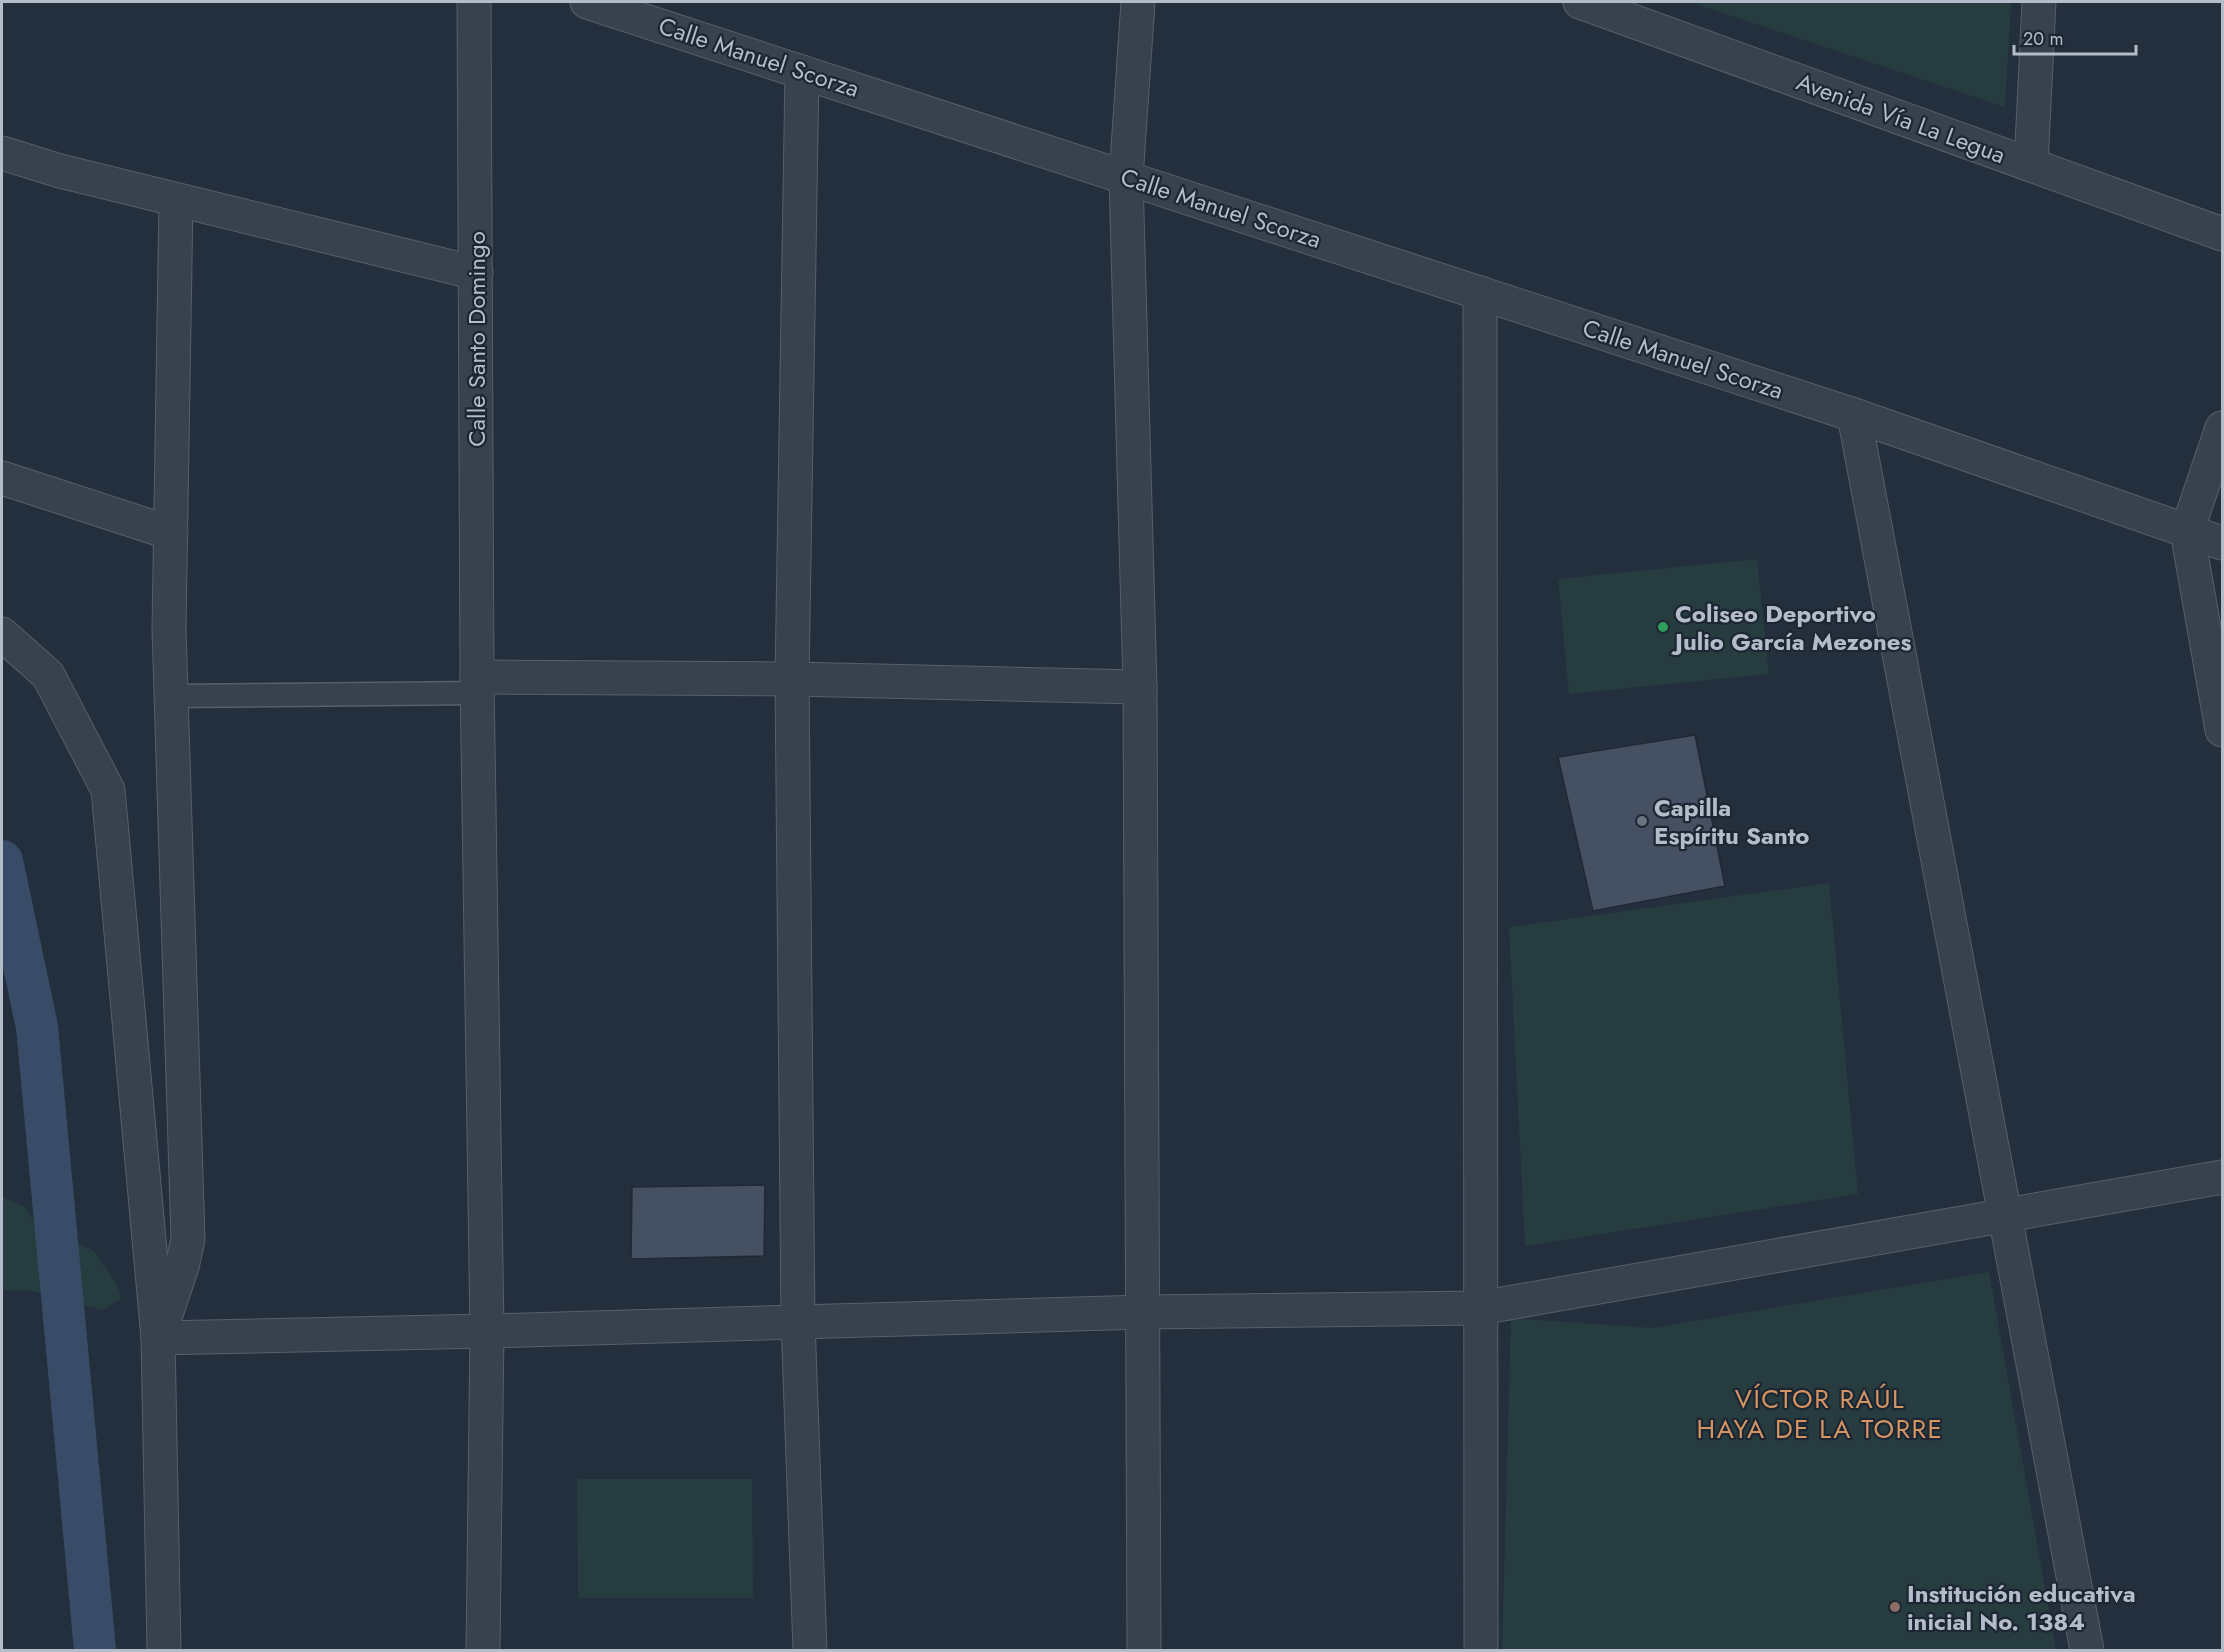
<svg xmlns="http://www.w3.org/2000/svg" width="2224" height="1652" font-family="Jost,sans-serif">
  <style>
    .green { fill: #263c3f }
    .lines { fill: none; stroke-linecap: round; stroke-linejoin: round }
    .canal { stroke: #394c67; stroke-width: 42 }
    .building { fill: #455162; stroke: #1f2835; stroke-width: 1.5 }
    .service-casing { stroke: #565f6c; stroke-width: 25 }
    .minor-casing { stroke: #565f6c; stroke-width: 35 }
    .service { stroke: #38414e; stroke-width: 22 }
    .minor { stroke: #38414e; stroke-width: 33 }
    .leisure-dot { fill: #2e9e5b; stroke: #1d2633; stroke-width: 2 }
    .worship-dot { fill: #6b7280; stroke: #1d2633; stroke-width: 2 }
    .education-dot { fill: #8d6e63; stroke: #1d2633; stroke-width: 2 }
    .labels { text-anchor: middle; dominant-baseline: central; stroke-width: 4.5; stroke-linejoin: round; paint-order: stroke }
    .street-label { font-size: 24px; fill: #b4bcc9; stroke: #1d2633 }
    .poi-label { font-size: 24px; font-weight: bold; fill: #b4bcc9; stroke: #1d2633; text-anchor: start }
    .neighbourhood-label { font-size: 26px; letter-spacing: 1.5px; fill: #d59563; stroke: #1d2633 }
  </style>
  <rect width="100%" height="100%" fill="#242f3e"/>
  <g class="green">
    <polygon points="1690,2 2011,2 2005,107"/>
    <polygon points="1757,559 1769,674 1569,694 1558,579"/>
    <polygon points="1829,883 1858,1194 1525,1246 1509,927"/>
    <polygon points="2,1197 25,1207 38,1226 49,1233 93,1250 117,1284 121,1299 103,1310 32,1291 2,1290"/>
    <polygon points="1989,1272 2056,1650 1502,1650 1511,1318 1652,1328"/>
    <polygon points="577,1479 752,1479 753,1598 578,1598"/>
  </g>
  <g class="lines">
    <polyline class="canal" points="2,861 37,1027 95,1650"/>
  </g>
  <g class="building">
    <polygon points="1695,735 1725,886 1593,911 1558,757"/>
    <polygon points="765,1185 764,1256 631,1259 632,1187"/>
  </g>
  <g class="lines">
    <defs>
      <polyline id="service" points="171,696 478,693"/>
      <g id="minor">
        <polyline points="474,2 477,677 487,1331 483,1650"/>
        <polyline points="587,2 1854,415 2222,543"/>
        <polyline points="1138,2 1126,177 1140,687 1144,1650"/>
        <polyline points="1580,2 2222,234"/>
        <polyline points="802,72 792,679 798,1322 810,1650"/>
        <polyline points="2,153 60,171 476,273"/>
        <polyline points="2031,165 2039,2"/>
        <polyline points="1480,293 1481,1650"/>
        <polyline points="1854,415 2087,1650"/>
        <polyline points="2222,428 2187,531 2222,730"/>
        <polyline points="2,478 171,533"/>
        <polyline points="2,634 48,675 108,790 158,1338 164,1650"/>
        <polyline points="477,677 792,679 1140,687"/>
        <polyline points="158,1338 487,1331 1144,1312 1480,1308 2222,1177"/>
        <polyline points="158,1338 182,1267 188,1239 169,629 176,200"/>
      </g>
    </defs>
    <use href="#service" class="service-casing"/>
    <use href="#minor" class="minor-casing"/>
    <use href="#service" class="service"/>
    <use href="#minor" class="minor"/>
  </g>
  <circle class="leisure-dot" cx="1663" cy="627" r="6"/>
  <circle class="worship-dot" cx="1642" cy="821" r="6"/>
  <circle class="education-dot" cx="1895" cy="1607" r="6"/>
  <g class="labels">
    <g class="street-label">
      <text transform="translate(759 57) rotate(18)">Calle Manuel Scorza</text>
      <text transform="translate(1901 118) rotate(20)">Avenida Vía La Legua</text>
      <text transform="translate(1221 208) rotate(18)">Calle Manuel Scorza</text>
      <text transform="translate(476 339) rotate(-90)">Calle Santo Domingo</text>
      <text transform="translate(1683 359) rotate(18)">Calle Manuel Scorza</text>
    </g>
    <g class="poi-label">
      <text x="1675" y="613">Coliseo Deportivo<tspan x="1675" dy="28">Julio García Mezones</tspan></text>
      <text x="1654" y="807">Capilla<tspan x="1654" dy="28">Espíritu Santo</tspan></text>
      <text x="1907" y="1593">Institución educativa<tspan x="1907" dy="28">inicial No. 1384</tspan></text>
    </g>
    <g class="neighbourhood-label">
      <text x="1820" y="1399">VÍCTOR RAÚL<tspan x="1820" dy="30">HAYA DE LA TORRE</tspan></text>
    </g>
  </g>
  <rect width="2224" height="1652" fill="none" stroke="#b4bcc9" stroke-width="6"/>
  <path d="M2014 45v9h122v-9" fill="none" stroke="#b4bcc9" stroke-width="3"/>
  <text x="2023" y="45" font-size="18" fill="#b4bcc9" stroke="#1d2633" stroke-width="4.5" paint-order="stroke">20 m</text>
</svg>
